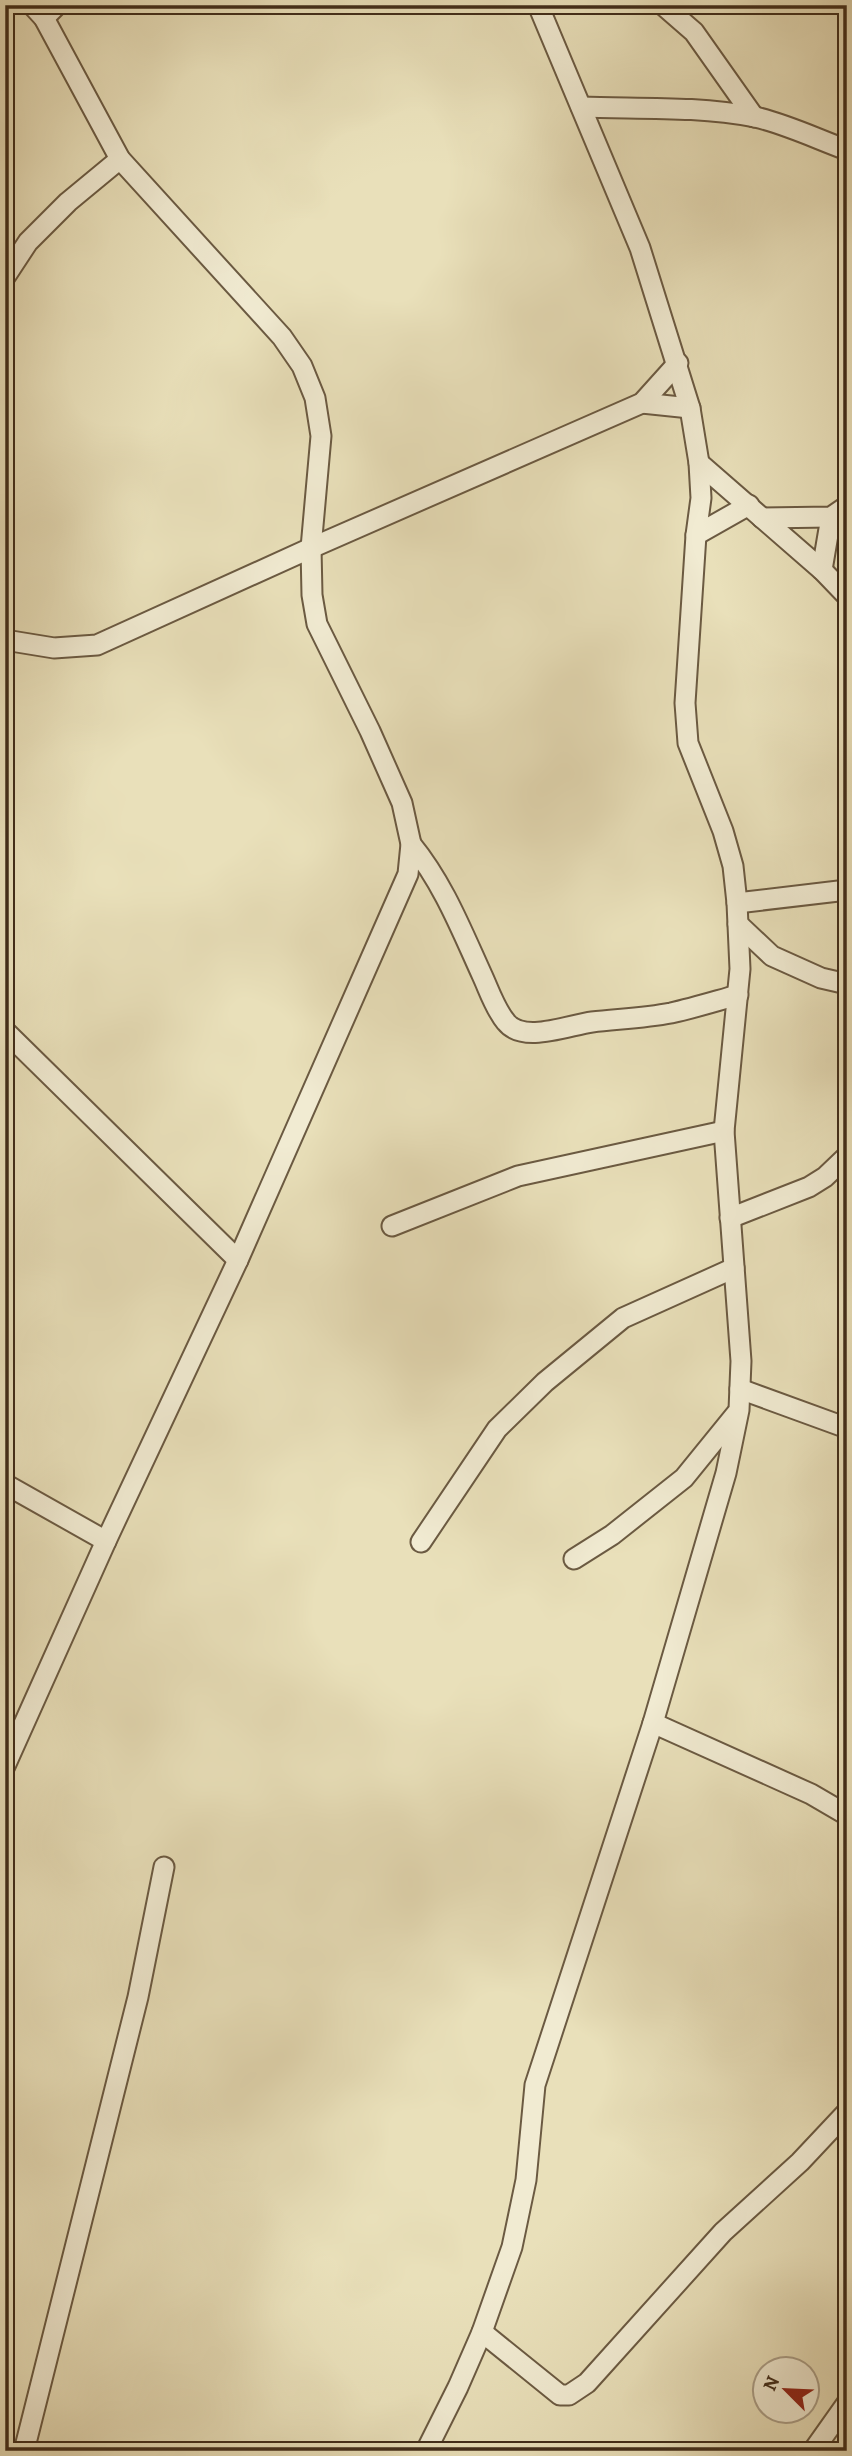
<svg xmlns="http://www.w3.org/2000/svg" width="852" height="2456" font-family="Alegreya,serif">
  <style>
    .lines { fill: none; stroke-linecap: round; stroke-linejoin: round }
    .minor-casing { stroke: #6b5a42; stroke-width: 23 }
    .minor { stroke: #f1ebd2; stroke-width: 19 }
  </style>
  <rect width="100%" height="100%" fill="#e9e0ba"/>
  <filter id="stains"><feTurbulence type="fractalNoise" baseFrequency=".00286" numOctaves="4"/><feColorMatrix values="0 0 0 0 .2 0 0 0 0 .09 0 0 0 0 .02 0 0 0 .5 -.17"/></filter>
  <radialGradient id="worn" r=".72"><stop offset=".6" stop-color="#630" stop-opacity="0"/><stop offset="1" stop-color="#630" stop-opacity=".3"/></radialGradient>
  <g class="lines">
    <defs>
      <g id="minor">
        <polyline points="663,5 694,32 754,117"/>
        <polyline points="44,18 57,5"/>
        <path d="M581,107C639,109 698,106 755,117C786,124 817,139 847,150"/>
        <polyline points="5,277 28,242 68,202 120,159"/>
        <polyline points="642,403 690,408"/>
        <polyline points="699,463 822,570 847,596"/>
        <polyline points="762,518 831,517 847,506"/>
        <polyline points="696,535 749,505"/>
        <polyline points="822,570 831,517"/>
        <polyline points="5,640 54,648 97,645 311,548 642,403 678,363"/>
        <path d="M411,844C443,883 461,929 482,975C489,990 495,1009 506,1022C523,1044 569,1025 592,1022C618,1019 645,1018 671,1013C694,1008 716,1001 738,995"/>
        <polyline points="737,903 847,890"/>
        <polyline points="738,924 772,956 821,978 847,984"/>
        <polyline points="5,1031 238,1260"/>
        <polyline points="730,1218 809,1187 825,1177 847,1156"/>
        <polyline points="392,1226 518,1176 724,1131"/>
        <polyline points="740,1389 847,1428"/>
        <polyline points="5,1484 106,1541"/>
        <polyline points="421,1542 497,1429 545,1382 623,1318 734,1268"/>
        <polyline points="574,1559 612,1535 684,1478 736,1414"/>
        <polyline points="653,1723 811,1794 847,1815"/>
        <polyline points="5,1766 106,1541 238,1260 408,874 411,844 402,803 370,731 317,624 312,595 311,548 321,436 315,398 302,366 282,337 120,159 44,18 32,5"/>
        <polyline points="482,2332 560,2395 569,2395 587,2383 723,2232 800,2162 847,2112"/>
        <polyline points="24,2451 138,1997 164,1867"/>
        <polyline points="426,2451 458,2387 482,2332 512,2247 526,2180 535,2085 653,1723 726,1473 739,1410 741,1361 724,1131 740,969 737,903 733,866 723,831 688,743 685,703 696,535 701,498 699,463 690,408 640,248 538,5"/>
        <polyline points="813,2451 847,2403"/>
      </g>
    </defs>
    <use href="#minor" class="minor-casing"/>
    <use href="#minor" class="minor"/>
  </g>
  <rect width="852" height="2456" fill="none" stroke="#e9e0ba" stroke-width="28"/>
  <rect x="7" y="7" width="838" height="2442" fill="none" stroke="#412d1a" stroke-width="3.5"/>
  <rect x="14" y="14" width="824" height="2428" fill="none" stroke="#412d1a" stroke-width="2"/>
  <g transform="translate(786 2390) rotate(294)"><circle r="33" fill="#f1ebd2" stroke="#ab9f88" stroke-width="2"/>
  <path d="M0-5L12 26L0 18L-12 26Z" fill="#8f2418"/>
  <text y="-10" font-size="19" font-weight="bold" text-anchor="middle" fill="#412d1a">N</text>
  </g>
  <rect width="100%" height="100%" filter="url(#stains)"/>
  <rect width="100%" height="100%" fill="url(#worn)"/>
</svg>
